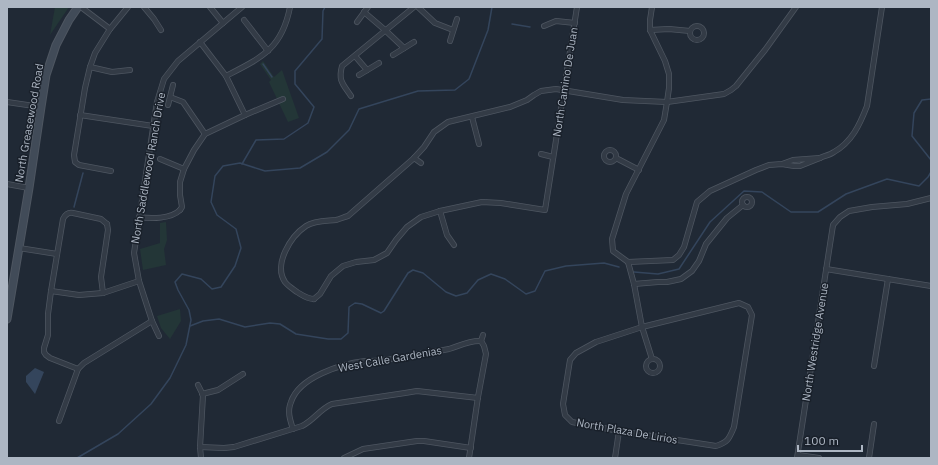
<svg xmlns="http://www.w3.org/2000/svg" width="938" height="465" font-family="'IBM Plex Sans',sans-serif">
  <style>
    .green { fill: #233637 }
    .water { fill: #34455c }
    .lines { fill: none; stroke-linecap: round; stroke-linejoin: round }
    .stream { stroke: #34455c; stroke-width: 1.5 }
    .street-casing { stroke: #4e5661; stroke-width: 6 }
    .secondary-casing { stroke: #4e5661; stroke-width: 9 }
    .street { stroke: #333b46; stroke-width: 4.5 }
    .secondary { stroke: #414b58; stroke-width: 7 }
    .labels { text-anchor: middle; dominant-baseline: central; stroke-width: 3; stroke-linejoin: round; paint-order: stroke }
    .street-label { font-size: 11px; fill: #adb6c3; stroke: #19202a }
  </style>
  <rect width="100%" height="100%" fill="#202935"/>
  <g class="green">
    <polygon points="55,7 69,7 50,35"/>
    <polygon points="263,61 274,77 282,70 299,118 288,122 269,82 271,80 260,64"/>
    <polygon points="166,222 167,240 164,249 166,265 143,270 140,249 160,243 160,223"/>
    <polygon points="180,309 181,321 170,339 161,328 157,316"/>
  </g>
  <polygon class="water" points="35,368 44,372 35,394 26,382 26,376"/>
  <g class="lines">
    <g class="stream">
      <polyline points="512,24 530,27"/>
      <polyline points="263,64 272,77"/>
      <polyline points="931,99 922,100 914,113 912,136 931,160"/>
      <polyline points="242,164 256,140 284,139 308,123 314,107 295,84 295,71 322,39 323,11 325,7"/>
      <polyline points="74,207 83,173"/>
      <polyline points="634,272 658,274 679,269 710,222 744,191 762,192 791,212 818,212 846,194 887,179 919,186 928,177 931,172"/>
      <polyline points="190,326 203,321 219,319 245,327 270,323 280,324 296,334 328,339 341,339 348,333 349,307 355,303 362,304 381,313 384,311 408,273 413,270 423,273 446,292 456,296 467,293 478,280 491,274 505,279 526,294 535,291 545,271 566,266 604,263 619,267"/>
      <polyline points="77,458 118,434 151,404 170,378 186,345 191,320 189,310 178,290 175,282 182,274 201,279 212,289 221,287 235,266 241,248 236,229 217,215 211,202 215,176 223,166 240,163 265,171 300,168 327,152 349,130 359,109 418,91 455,90 469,79 488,30 492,7"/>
    </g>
    <defs>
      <g id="street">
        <polyline points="81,7 110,29"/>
        <polyline points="144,7 154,19 161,30"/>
        <polyline points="210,7 223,23"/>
        <polyline points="418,7 435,23 453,30"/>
        <polyline points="652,7 650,20 650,30 665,61 669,74 669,88 667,102 664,120 626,194 612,239 613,251 628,262 634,284 642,327 652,359"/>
        <polyline points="364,12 385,30 404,48"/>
        <polyline points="244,20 268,51"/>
        <polyline points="357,22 368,7"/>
        <polyline points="544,26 556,21 575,23"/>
        <circle cx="697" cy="33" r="7"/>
        <polyline points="650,30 669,29 690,31"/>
        <polyline points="450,41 457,19"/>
        <polyline points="200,42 226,76 245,115"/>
        <polyline points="393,55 414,42"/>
        <polyline points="355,56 367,70"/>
        <polyline points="90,67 112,72 130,70"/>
        <polyline points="359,75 379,63"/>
        <path d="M226,76C261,58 282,49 290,7"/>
        <path d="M351,96C343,84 338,81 342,66L414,7"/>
        <polyline points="170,97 183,102 205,134"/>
        <polyline points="7,102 41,107"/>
        <polyline points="168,105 173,85"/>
        <polyline points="80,115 153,126"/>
        <polyline points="472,117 479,144"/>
        <circle cx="610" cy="156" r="6"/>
        <polyline points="541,154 553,157"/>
        <polyline points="414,158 421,163"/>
        <polyline points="616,158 639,170"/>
        <path d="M820,158C824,156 830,155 834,152C852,142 860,124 867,106L882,7"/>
        <polyline points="160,159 184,169"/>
        <polyline points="111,171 79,165 75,162 74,155 85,88 90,67 95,53 110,29 128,7"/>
        <polyline points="7,184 29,188"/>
        <circle cx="747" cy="202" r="5"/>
        <polyline points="180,210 182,207 180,195 180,182 184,169 194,150 205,134 245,115 283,99"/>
        <polyline points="440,211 447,235 454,245"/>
        <path d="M139,217C151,219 171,219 180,210"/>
        <polyline points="19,248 57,254"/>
        <polyline points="628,262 673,260 679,255 684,247 697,202 710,191 756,170 769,165 782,164 793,160 820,158 800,166 794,166 782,164"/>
        <polyline points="826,269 931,286"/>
        <polyline points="634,284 658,282 667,282 681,279 692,271 699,261 706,244 727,218 743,205"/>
        <polyline points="51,291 79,295 103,293 139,281"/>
        <polyline points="103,293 101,277 108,230 107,224"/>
        <path d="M314,299C307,299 302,295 297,292C293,289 288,286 285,282C273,264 291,236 306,226C315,220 327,221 336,220C340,219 344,217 348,216L413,159L424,147L434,132L448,122L510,107L527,100L534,95L541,91L556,89L623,100L667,102L724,94L731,90L736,86L765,50L796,7"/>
        <polyline points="314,299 320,294 331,276 343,266 356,262 374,260 387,253 396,240 407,227 421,217 440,211 482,202 501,203 545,210 577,7"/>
        <path d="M739,303L748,307L752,315L734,427C729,439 728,442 716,446L619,431L572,422L565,415L563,404L570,360L576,353L596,342L642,327Z"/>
        <polyline points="159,336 152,321 139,281 134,253 157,102 164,79 178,61 242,7"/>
        <polyline points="481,341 483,335"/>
        <circle cx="653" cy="366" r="7"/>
        <polyline points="874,366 888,279"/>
        <path d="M78,369L50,358L46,355L44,352V348L48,335V314L51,291L63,219C65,215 68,212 73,213L101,219L107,224"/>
        <polyline points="198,385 203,395 200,447 201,458"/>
        <polyline points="202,394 218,390 243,374"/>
        <polyline points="59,421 78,369 84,363 152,321"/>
        <path d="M293,429C290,420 287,411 291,402C299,377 341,364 365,361C371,361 377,361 383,360C395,359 407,357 419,354C429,353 439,351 449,349C459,346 470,340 481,341"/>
        <path d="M200,447L224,448L234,447L302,426C314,420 320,409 332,404L405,393L417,391L478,398"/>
        <polyline points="798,455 819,458"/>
        <polyline points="344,458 363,449 417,441 424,441 471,448"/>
        <polyline points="469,458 478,397 486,354 484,346 481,341"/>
        <polyline points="615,458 619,431"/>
        <polyline points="797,458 833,225 840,217 849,211 872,207 907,204 931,198"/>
        <polyline points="869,458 874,424"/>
      </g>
      <polyline id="secondary" points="7,319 29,188 41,107 46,75 56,45 69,20 78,7"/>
    </defs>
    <use href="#street" class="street-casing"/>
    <use href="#secondary" class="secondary-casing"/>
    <use href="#street" class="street"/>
    <use href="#secondary" class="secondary"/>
  </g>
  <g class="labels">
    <g class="street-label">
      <text transform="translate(565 82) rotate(-81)">North Camino De Juan</text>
      <text transform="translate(29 123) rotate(-80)">North Greasewood Road</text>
      <text transform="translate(148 168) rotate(-80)">North Saddlewood Ranch Drive</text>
      <text transform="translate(815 342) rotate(-81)">North Westridge Avenue</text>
      <text transform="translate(390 359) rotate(-10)">West Calle Gardenias</text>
      <text transform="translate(627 431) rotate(10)">North Plaza De Lirios</text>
    </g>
  </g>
  <rect width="938" height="465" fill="none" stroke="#adb6c3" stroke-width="16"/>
  <path d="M798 445v6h64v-6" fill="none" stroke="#adb6c3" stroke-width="2"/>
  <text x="804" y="445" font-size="12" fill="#adb6c3" stroke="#19202a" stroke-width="3" paint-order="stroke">100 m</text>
</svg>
